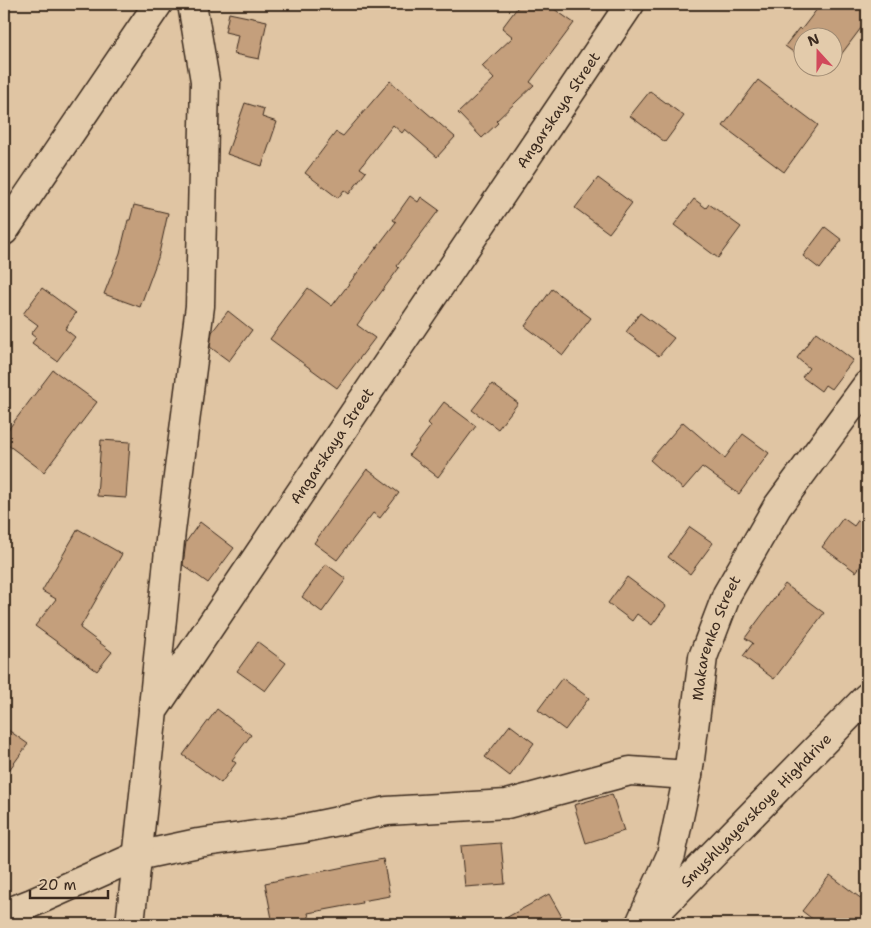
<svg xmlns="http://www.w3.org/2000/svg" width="871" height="928" font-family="'Shantell Sans',sans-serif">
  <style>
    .building { fill: #c49f7b; stroke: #3b2a1e }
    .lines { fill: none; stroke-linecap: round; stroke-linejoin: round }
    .street-casing { stroke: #3b2a1e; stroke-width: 31 }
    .secondary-casing { stroke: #3b2a1e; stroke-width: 31 }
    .primary-casing { stroke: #3b2a1e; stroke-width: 31 }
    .street { stroke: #e3cbab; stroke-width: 28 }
    .secondary { stroke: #e3cbab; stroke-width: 28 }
    .primary { stroke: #e3cbab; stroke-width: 28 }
    .labels { text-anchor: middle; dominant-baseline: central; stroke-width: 4; stroke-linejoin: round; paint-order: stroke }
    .street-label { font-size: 15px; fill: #3b2a1e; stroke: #e3cbab }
  </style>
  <rect width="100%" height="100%" fill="#e0c5a3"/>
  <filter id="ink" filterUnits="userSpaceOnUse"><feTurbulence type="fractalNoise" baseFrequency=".02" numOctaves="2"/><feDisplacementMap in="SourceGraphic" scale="10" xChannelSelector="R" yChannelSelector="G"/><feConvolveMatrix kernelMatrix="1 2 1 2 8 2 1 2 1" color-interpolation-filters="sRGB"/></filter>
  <g filter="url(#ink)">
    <g class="building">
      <polygon points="520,4 547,4 574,23 530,82 534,85 496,121 498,123 482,138 458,113 494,79 482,66 513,37 502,28"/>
      <polygon points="821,4 857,4 867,11 867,20 834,64 834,38 804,38 804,60 785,46 799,28 801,30"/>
      <polygon points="229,13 267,21 259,59 234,54 238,35 225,32"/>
      <polygon points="758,80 818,125 784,172 723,126"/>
      <polygon points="390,81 455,137 437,157 405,129 402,133 393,125 360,168 366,172 349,194 344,190 338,198 305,173 336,132 343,136"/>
      <polygon points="650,91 684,116 665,142 630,116"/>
      <polygon points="245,103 264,109 262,117 277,122 262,166 227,154"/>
      <polygon points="598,178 632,203 609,233 575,208"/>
      <polygon points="410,196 418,202 421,197 439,210 397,266 399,268 357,325 375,338 337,388 270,339 308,288 332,306 396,222 393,220"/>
      <polygon points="694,199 706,208 709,204 741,227 718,258 674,225"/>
      <polygon points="134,205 168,213 158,258 140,307 104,294 120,253 128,220 130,220"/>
      <polygon points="825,227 842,240 820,269 803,256"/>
      <polygon points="42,288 76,313 65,329 75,337 57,361 32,343 36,338 31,334 38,325 23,314"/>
      <polygon points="552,289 591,318 563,355 525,326"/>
      <polygon points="228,311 252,330 229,361 210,347 212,332"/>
      <polygon points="640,313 674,338 659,356 626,332"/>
      <polygon points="816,332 853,360 831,389 825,385 821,391 802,377 809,368 797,358"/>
      <polygon points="53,370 97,402 44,472 4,442 4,435"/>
      <polygon points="492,384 518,403 498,429 472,410"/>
      <polygon points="444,402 476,426 438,477 409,455 431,426 428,423"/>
      <polygon points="683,422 725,458 743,434 769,453 739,494 702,467 683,489 650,460"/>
      <polygon points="101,440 130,442 126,498 97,496"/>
      <polygon points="367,469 399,493 380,518 373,513 337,560 314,543"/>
      <polygon points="867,508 867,557 856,572 822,547 843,518 854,526"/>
      <polygon points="200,522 234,548 208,583 183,565 186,542"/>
      <polygon points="690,527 713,543 690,574 668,557"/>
      <polygon points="78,529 122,554 80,628 112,652 97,671 35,626 56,599 42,591"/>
      <polygon points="326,564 346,579 322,612 302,597"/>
      <polygon points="627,577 666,606 652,625 637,614 632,621 608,603"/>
      <polygon points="785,584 824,613 774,679 743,656 753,643 745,638"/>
      <polygon points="258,642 286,663 265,691 237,671"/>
      <polygon points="562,678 589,698 565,730 538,710"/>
      <polygon points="217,709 251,735 232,760 236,763 221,783 183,755"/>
      <polygon points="510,725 534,743 510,776 485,757"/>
      <polygon points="4,727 28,744 4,777"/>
      <polygon points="612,794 624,831 586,843 574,805"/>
      <polygon points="501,843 505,884 465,887 461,846"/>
      <polygon points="383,859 390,896 361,901 362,903 308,913 311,924 273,924 265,883"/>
      <polygon points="830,875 867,903 867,924 819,924 802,911"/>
      <polygon points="549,894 566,924 495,924"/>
    </g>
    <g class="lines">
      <defs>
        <g id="street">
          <polyline points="153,707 171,531 200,306 205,81 192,4"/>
          <polyline points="4,914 32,903 137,856 198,843 300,829 387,811 507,804 630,771 688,775"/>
          <path id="s1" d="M130,924L153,711L630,4"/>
          <path id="s2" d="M640,924L671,855L688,775L703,657L727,594L777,507L867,385"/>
        </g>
        <g id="secondary">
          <path id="s3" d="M645,924L867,697"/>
        </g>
        <polyline id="primary" points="4,231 158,4"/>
      </defs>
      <use href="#street" class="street-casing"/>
      <use href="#secondary" class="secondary-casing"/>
      <use href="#primary" class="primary-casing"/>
      <use href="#street" class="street"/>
      <use href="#secondary" class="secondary"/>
      <use href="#primary" class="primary"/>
    </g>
  </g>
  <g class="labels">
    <g class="street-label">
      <text stroke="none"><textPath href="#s1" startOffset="939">Angarskaya Street</textPath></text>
      <text stroke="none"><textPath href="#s1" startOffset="534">Angarskaya Street</textPath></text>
      <text stroke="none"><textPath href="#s2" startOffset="298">Makarenko Street</textPath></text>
      <text stroke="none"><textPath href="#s3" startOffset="159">Smyshlyayevskoye Highdrive</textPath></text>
    </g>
  </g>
  <rect width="871" height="928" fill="none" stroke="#e3cbab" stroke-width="20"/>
  <rect x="10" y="10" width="851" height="908" fill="none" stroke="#3b2a1e" stroke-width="2" filter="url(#ink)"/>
  <g transform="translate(818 52) rotate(339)"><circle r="24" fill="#e3cbab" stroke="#a08b73"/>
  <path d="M0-4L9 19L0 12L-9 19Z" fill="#d1495b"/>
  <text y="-8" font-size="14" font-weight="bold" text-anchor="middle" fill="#3b2a1e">N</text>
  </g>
  <path d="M30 890v8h78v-8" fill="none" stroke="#3b2a1e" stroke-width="2.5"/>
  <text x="38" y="890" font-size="15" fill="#3b2a1e" stroke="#e3cbab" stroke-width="4" paint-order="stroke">20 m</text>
</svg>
